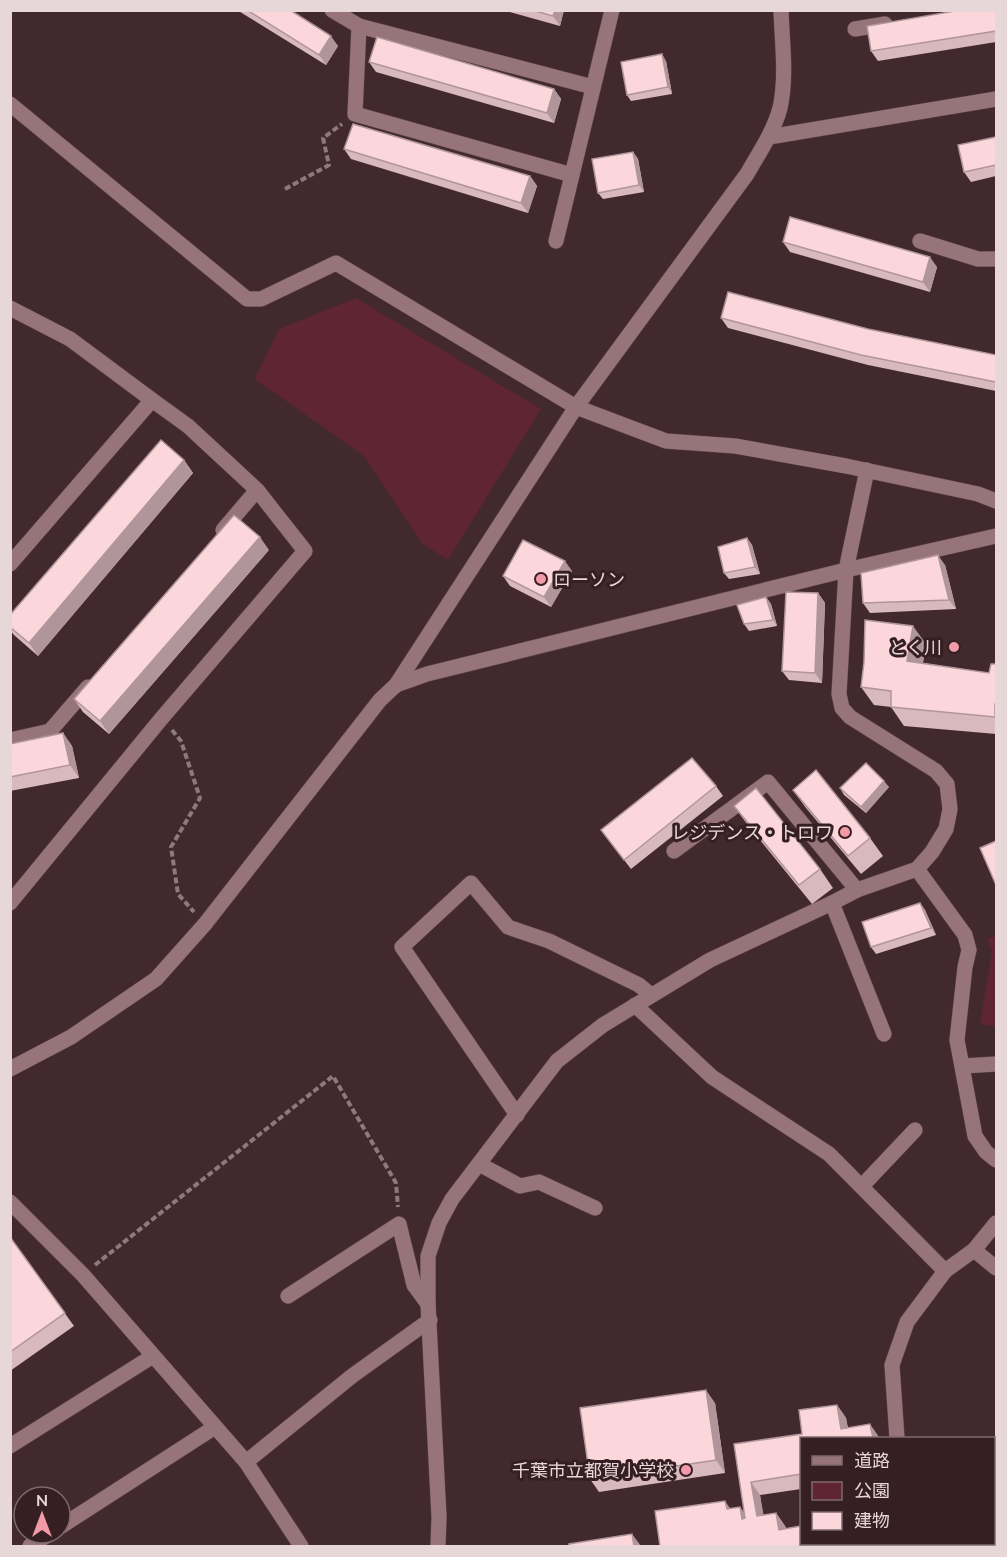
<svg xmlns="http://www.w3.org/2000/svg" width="1007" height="1557" font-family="Mulish,'Noto Sans JP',sans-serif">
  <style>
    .green { fill: #602532 }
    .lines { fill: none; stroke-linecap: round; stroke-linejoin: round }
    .minor-casing { stroke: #5c4549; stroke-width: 16 }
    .path { stroke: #8e7a7d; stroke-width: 4; stroke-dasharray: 6 3; stroke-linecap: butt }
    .minor { stroke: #977479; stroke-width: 15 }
    .wall { fill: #d8b9bd }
    .shaded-wall { fill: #b0969a }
    .building { fill: #fbd7dc; stroke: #b0969a; stroke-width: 1.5 }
    .poi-dot { fill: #f39aa9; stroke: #361f23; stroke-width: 2 }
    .labels { text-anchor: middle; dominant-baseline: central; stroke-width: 6; stroke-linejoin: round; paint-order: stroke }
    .poi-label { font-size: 18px; fill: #e7d7d9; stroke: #361f23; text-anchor: end }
  </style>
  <rect width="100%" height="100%" fill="#41292d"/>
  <g class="green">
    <polygon points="356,298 541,409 448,560 422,543 364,456 255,379 279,329"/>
    <polygon points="996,936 996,1026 980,1024 992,952 988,939"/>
  </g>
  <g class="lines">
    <defs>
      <g id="minor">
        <polyline points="332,10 359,26 593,87"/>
        <polyline points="359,26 355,114 572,175"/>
        <polyline points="855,29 885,24"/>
        <polyline points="10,104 247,299 261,299 336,263 576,407 666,441 735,446 846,466 978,494 996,501"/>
        <polyline points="769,137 996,99"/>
        <polyline points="556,241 612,10"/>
        <polyline points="920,241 978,259 996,259"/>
        <polyline points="10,308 70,339 152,400 10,564"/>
        <polyline points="867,470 846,570 839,694 842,708 850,717 936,771 947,784 950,809 946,829 932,852 917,869 857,890 832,903 884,1034"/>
        <polyline points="223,530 257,490"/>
        <polyline points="396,685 427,674 846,570 996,536"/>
        <polyline points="10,740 50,731 88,687"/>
        <polyline points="674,851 768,782 857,890"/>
        <polyline points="917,869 965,935 969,950 965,967 957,1040 975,1136 986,1152 996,1160"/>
        <polyline points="10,903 161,719 305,551 257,490 188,426 152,400"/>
        <polyline points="635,1005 712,1077 829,1154 945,1271"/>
        <polyline points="963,1066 996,1064"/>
        <path d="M10,1069L71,1037L156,979L205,924L380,700L396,685L576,407L747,174C759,153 774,131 780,108C787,77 782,42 781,10"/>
        <polyline points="517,1115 402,947 471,883 508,927 549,941 639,985 651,995"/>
        <polyline points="479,1164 520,1186 539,1182 595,1208"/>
        <polyline points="862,1186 915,1130"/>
        <polyline points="10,1202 83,1275 246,1462 352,1376 430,1320"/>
        <polyline points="974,1250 996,1268"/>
        <polyline points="288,1296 399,1224 414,1285 428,1304"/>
        <polyline points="897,1438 892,1365 907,1322 945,1271 974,1250 996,1223"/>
        <polyline points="10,1446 153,1356"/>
        <polyline points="246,1462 301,1546"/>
        <polyline points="60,1527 215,1427"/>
        <polyline points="967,1544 969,1546"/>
        <polyline points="30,1546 51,1533"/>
        <polyline points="438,1546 439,1517 428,1304 428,1256 439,1223 452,1199 557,1061 603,1025 710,960 832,903"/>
      </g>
    </defs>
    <use href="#minor" class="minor-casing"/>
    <g class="path">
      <polyline points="285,189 329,165 323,138 342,124"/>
      <polyline points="172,730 181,741 200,798 171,847 178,894 194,912"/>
      <polyline points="95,1265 333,1076 396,1183 398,1207"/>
    </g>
    <use href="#minor" class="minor"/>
  </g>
  <g class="wall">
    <polygon points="237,10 290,10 338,46 326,65"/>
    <polygon points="503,10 564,10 560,26"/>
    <polygon points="996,10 996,42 878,61 871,51"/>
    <polygon points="666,61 672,94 631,101 627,95"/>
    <polygon points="369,62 554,89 561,99 554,123 376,72"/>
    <polygon points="996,137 996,176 971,182 964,172"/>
    <polygon points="344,149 530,176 537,186 528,213 351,159"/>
    <polygon points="633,152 638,159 644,192 603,199 598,193"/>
    <polygon points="783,242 937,267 930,292 790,252"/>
    <polygon points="721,318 868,329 996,355 996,391 868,365 728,328"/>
    <polygon points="184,460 193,473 38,656 14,635 10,630 10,615"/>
    <polygon points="747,538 752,545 760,574 729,579 724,573"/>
    <polygon points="269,550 109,734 83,712 74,699"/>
    <polygon points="945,565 956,609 870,613 863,603"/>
    <polygon points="572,571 551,607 510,586 503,576"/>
    <polygon points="818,593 825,603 822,683 789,680 782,671"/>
    <polygon points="766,597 771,604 777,626 749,631 744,624"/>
    <polygon points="926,644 923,663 989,673 996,664 996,734 904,726 891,707 874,705 861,687"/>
    <polygon points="63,733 72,746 79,778 10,791 10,744"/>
    <polygon points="716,786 723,796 631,869 601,830"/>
    <polygon points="889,787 866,813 844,795 840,788"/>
    <polygon points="793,790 870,838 883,856 861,874 806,808"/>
    <polygon points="734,806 820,869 833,888 812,904 747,824"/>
    <polygon points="920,903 925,910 936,935 876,954 871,947"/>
    <polygon points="10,1237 74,1326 10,1371"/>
    <polygon points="715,1403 725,1473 599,1492 590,1479"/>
    <polygon points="837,1405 846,1418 848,1428 879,1437 880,1438 801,1438 801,1489 760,1495 763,1515 776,1513 785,1526 786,1528 660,1546 731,1509 740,1507 745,1514 734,1444 802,1434"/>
  </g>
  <g class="shaded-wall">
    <polygon points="555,10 564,10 560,26 553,16"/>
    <polygon points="331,36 338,46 326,65 319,55"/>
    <polygon points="662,54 666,61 672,94 668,87"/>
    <polygon points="554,89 561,99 554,123 547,113"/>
    <polygon points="633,152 638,159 644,192 639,185"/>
    <polygon points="530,176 537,186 528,213 521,203"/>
    <polygon points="930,257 937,267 930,292 923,282"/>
    <polygon points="184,460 193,473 38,656 29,643"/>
    <polygon points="260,537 269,550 109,734 100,721"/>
    <polygon points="747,538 752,545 760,574 755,567"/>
    <polygon points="938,555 945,565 956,609 949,600"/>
    <polygon points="565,561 572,571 551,607 544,597"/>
    <polygon points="818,593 825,603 822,683 815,673"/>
    <polygon points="766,597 771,604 777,626 773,620"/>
    <polygon points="913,626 926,644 920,679 907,661"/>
    <polygon points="995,704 996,706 996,719 995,717"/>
    <polygon points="63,733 72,746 79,778 70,765"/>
    <polygon points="884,781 889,787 866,813 861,807"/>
    <polygon points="920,903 925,910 936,935 931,928"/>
    <polygon points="706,1390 715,1403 725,1473 716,1460"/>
    <polygon points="837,1405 846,1418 849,1438 841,1429"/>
    <polygon points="870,1424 879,1437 880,1438 873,1438"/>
    <polygon points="751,1482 760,1495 766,1529 757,1516"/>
    <polygon points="725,1501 734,1514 727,1509"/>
    <polygon points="740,1507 749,1520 742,1519"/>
    <polygon points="776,1513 785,1526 788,1542 779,1530"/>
    <polygon points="632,1534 641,1546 634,1546"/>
    <polygon points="839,1544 846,1544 847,1546 840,1546"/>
  </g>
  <g class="building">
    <polygon points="247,10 290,10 331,36 319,55"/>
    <polygon points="532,10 555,10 553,16"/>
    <polygon points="961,10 996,10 996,31 871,51 867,26"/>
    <polygon points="377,37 554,89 547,113 369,62"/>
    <polygon points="662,54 668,87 627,95 621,62"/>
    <polygon points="353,124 530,176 521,203 344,149"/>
    <polygon points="996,137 996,165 964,172 958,145"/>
    <polygon points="633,152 639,185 598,193 592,159"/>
    <polygon points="790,217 930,257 923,282 783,242"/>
    <polygon points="728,292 868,329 996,355 996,382 861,355 721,318"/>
    <polygon points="161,440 184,460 29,643 10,627 10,615"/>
    <polygon points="234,515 260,537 100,721 74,699"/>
    <polygon points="747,538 755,567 724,573 718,547"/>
    <polygon points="523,540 565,561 544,597 503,576"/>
    <polygon points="938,555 949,600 863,603 861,573"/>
    <polygon points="786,592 818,593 815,673 782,671"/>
    <polygon points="766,597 773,620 744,624 737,605"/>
    <polygon points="865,620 913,626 907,661 989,673 991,664 996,664 996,704 995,704 995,717 891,707 891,691 861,687 864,662"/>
    <polygon points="63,733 70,765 10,777 10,744"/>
    <polygon points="692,758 716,786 624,860 601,830"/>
    <polygon points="866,763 884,781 861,807 840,788"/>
    <polygon points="816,770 870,838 848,856 793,790"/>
    <polygon points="756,788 820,869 799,885 734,806"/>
    <polygon points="996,841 996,885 980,848"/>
    <polygon points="920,903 931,928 871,947 862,922"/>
    <polygon points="10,1237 65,1313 10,1352"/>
    <polygon points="706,1390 716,1460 590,1479 580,1408"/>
    <polygon points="837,1405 841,1429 870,1424 873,1438 801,1438 801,1474 751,1482 757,1516 776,1513 779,1530 801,1526 801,1544 839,1544 840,1546 660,1546 655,1511 725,1501 727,1509 740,1507 742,1519 745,1518 734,1444 802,1434 799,1410"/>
    <polygon points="632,1534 634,1546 569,1546 569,1544"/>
  </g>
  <g class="poi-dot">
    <circle cx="541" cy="579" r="6"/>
    <circle cx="954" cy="647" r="6"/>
    <circle cx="845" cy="832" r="6"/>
    <circle cx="686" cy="1470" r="6"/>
  </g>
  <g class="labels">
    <g class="poi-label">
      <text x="553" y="579" text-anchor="start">ローソン</text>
      <text x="942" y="647">とく川</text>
      <text x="833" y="832">レジデンス・トロワ</text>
      <text x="674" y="1470">千葉市立都賀小学校</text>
    </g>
  </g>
  <rect width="1007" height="1557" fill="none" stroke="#e7d7d9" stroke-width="24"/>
  <rect x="800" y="1437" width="195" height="108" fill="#361f23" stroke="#7d696c" stroke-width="1.5"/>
  <rect x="812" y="1456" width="30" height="9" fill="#977479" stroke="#7d696c" stroke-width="1.5"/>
  <text x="854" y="1467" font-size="18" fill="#e7d7d9">道路</text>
  <rect x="812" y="1482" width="30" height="18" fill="#602532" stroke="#7d696c" stroke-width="1.5"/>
  <text x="854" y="1497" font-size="18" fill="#e7d7d9">公園</text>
  <rect x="812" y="1512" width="30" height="18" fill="#fbd7dc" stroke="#7d696c" stroke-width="1.5"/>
  <text x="854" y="1527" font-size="18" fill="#e7d7d9">建物</text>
  <g transform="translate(42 1515)"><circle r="28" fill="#361f23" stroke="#7d696c" stroke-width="1.5"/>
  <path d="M0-4.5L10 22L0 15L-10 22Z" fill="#f39aa9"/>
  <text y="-9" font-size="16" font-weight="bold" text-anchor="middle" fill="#e7d7d9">N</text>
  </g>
</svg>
